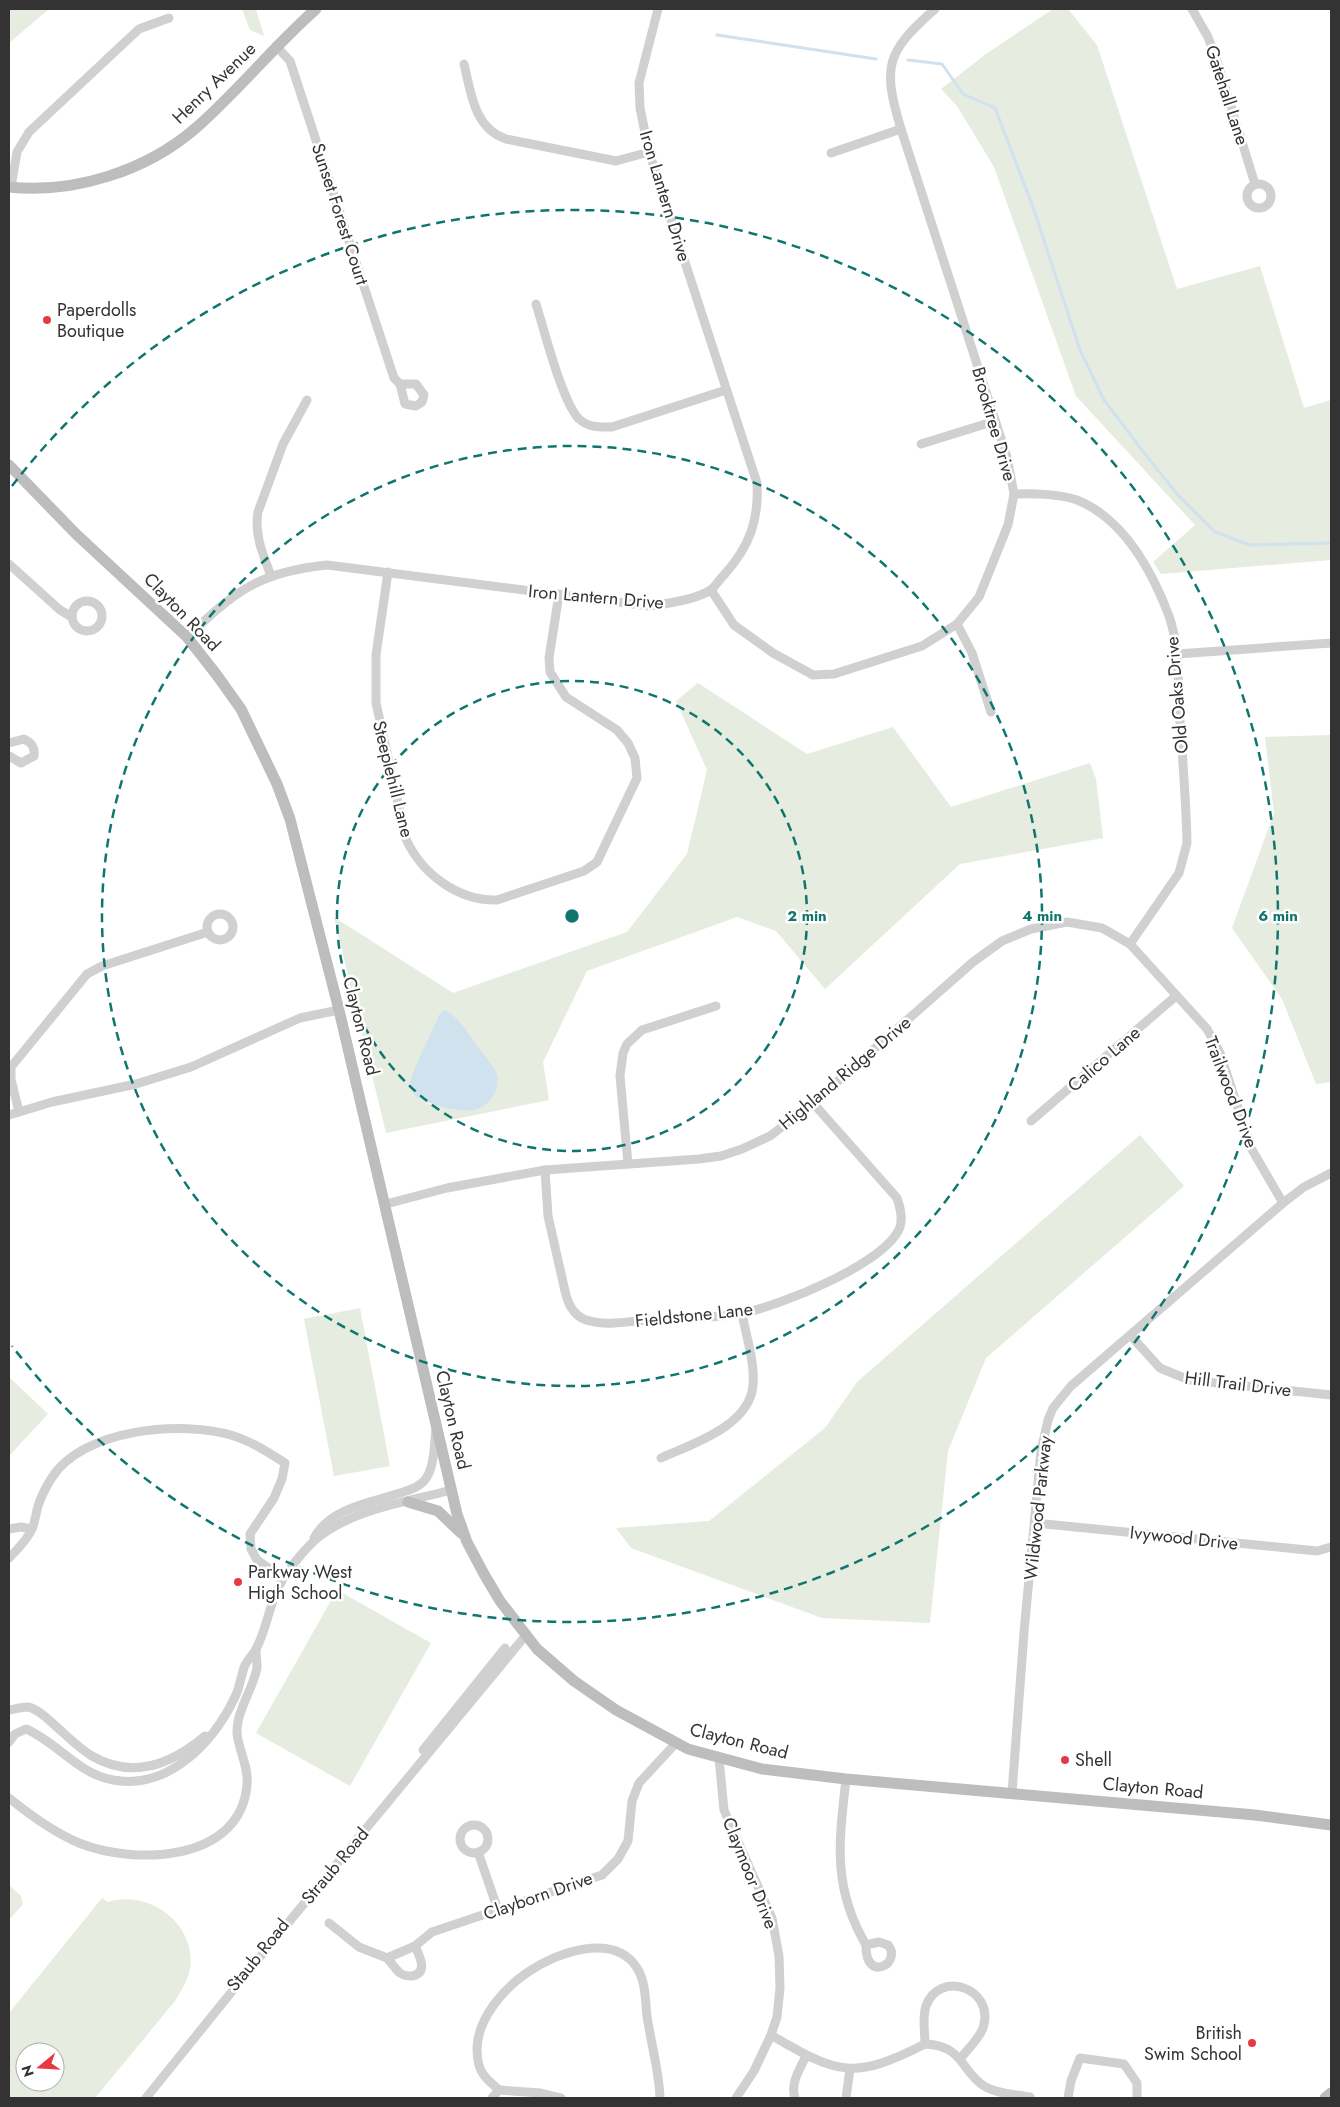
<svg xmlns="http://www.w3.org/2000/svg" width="1340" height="2107" font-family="Jost,sans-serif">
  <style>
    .green { fill: #e6ecdf; fill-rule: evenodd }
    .water { fill: #cfe2ee }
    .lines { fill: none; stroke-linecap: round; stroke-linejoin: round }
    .stream { stroke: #cfe2ee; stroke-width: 3 }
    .street { stroke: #d0d0d0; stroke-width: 9 }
    .secondary { stroke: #bdbdbd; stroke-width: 11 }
    .ring { fill: none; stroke: #0f766e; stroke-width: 2.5; stroke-dasharray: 9 6 }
    .poi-dot { fill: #e63946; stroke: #fff; stroke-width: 2 }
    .labels { text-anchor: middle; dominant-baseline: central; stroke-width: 5; stroke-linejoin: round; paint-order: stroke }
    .street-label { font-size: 18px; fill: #333; stroke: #fff }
    .poi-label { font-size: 18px; fill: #333; stroke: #fff; text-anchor: start }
    .centre { fill: #0f766e; stroke: #fff; stroke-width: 2.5 }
    .ring-label { font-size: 15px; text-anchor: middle; font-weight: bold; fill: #0f766e; stroke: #fff; stroke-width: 5; stroke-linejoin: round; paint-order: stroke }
  </style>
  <rect width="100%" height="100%" fill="#fff"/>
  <g class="green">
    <polygon points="9,9 49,9 9,43"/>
    <polygon points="242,9 256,9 264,36 250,30"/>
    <polygon points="1053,9 1068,9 1097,45 1177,289 1260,266 1304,408 1331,400 1331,560 1161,574 1153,562 1195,525 1076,396 994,167 957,106 941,89 986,54"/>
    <path d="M698,683L807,754L893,727L951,807L1090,763L1096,779L1103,838L960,864L825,989L776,931L737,917L587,971L543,1062L549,1100L386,1133L334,917L453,993L627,932L687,854L707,770L676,701ZM438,1016L457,1109L429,1104L412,1093Z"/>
    <polygon points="1331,735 1331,1082 1316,1084 1282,999 1232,928 1274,813 1265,737"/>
    <polygon points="1140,1135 1184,1186 986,1358 948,1451 930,1623 822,1618 631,1548 616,1528 709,1521 825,1428 857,1382"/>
    <polygon points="360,1308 390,1466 334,1476 304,1319"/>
    <polygon points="9,1377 48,1414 9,1456"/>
    <polygon points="337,1590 431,1643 350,1786 256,1733"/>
    <polygon points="9,1885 21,1896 23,1904 9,1920"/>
    <path d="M102,1898L108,1902C149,1889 197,1924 190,1969C188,1980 181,1991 175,2001L95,2098H9V2013ZM25,2052H55V2082H25Z"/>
  </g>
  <path class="water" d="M445,1010C461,1019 469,1035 480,1050C485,1057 495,1067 497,1075C500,1090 490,1106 474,1110C461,1113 411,1103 410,1087C409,1073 433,1034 438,1016Z"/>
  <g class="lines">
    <g class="stream">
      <polyline points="717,35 876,59"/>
      <polyline points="908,60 942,64 963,94 995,108 1033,207 1080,350 1104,400 1142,450 1177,494 1215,532 1250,545 1331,543"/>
    </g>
    <g class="street">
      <polyline points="1192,9 1208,37 1217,61 1255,184"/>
      <polyline points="276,46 290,61 394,378 400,384 405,404 416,406 422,402 424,395 416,384 400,384"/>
      <path d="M464,64C471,93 474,128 506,139L616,161L649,152"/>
      <polyline points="831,153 901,129"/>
      <circle cx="1259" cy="196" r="12"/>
      <polyline points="11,187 17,152 29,132 139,29 169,18"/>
      <path d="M536,304C544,329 562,402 579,419C589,428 600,427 612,427L726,390"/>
      <polyline points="921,444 995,421"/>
      <path d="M1014,494C1032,493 1060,494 1077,500C1124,519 1152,571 1169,616C1179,645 1178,676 1179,706C1182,752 1186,797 1187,843L1179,873L1130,944"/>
      <polyline points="9,564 60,610 72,617"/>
      <path d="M388,572L376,655V703L406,839C422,874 458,901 497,900L584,871L597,862L637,778L635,758L628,743L617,730L566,697L550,672L549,658L559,594"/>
      <path d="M271,576C263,554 254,535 258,512L283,444L307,400"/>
      <path d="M711,590L734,625L773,653L813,675L834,674L922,646L957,624L979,597L1008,525L1014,494L1007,457L901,129C882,66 886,52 935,9"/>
      <circle cx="87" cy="616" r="15"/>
      <polyline points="957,624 972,653 991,712"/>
      <path d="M187,637C236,591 258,572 327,565L649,606C666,604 697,600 712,589C716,585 720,579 724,575C750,546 759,520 757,483L649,152L640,108L639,83L658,9"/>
      <polyline points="1177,654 1331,643"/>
      <path d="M9,743L24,739C32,743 35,747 34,756L21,763L9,756"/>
      <circle cx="220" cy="927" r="13"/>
      <polyline points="19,1112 11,1079 11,1067 87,974 102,966 208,932"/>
      <polyline points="9,1115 52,1102 136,1084 191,1067 300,1018 339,1010"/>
      <polyline points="1031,1121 1176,996"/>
      <polyline points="628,1164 620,1076 623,1053 627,1044 642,1030 716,1006"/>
      <path d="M545,1170L548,1216L565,1291C568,1305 575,1318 590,1321C608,1326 630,1321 647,1320C678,1318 712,1319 742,1313C778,1307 887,1263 900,1227C903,1217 900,1207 897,1198L813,1103"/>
      <polyline points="386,1204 447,1188 545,1170 699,1159 721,1156 742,1149 770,1136 813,1103 973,962 1002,941 1031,929 1067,922 1102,928 1130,944 1207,1029 1220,1053 1251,1148 1283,1203"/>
      <polyline points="1131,1336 1160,1368 1189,1380 1331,1395"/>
      <path d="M661,1458C692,1444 750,1426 753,1385C755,1362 746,1336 742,1313"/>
      <polyline points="1035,1523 1317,1551 1331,1547"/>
      <polyline points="9,1529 21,1527 32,1529"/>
      <path d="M314,1538C330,1508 370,1503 400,1493C409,1490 418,1488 424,1481C435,1469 434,1444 436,1429"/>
      <path d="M9,1558C17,1550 27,1540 32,1529C35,1522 36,1513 38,1506C41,1497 46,1487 51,1479C82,1428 183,1420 234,1436C253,1442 269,1453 285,1463L282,1479L274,1498L250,1534L251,1549L257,1560L283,1578"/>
      <path d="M9,1710C15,1709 22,1707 28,1707C39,1709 51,1722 59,1729C69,1738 80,1749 92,1756C133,1780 172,1764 205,1736"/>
      <path d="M9,1742L15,1734L26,1729C57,1742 78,1774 113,1780C169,1790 213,1743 235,1697C240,1687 241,1675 245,1665C248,1659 253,1655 256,1649C268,1627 269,1601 283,1579C291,1566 308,1545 320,1536C357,1508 408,1502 451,1490"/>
      <polyline points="423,1750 505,1648"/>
      <polyline points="719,1758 724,1810 772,1918 779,1956 780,1988 777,2017 771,2035 754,2071 736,2098"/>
      <path d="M846,1779C839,1842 832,1887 866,1945"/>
      <polyline points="1012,1793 1024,1632 1041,1451 1048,1420 1053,1408 1071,1386 1283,1203 1304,1187 1331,1173"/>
      <path d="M9,1798C30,1815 53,1832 79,1843C134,1865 240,1863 247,1785C249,1766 238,1749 237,1733C236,1712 253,1689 257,1668C257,1662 256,1655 256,1649"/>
      <circle cx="474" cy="1839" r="14"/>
      <polyline points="478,1852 498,1910"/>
      <polyline points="329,1923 359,1947 387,1958 415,1946 432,1932 602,1875 618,1859 628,1841 632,1801 639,1783 676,1743"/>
      <path d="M879,1942L888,1945C903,1963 865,1984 866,1945Z"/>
      <path d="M387,1958C391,1962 395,1969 400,1973C404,1976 408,1976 412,1976C429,1973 419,1955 415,1946"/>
      <path d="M771,2035C839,2075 854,2080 925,2044C964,2046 960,2070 984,2086C997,2094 1015,2094 1030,2097"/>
      <path d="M925,2044C925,2031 922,2018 926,2006C939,1969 996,1988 983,2028C979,2039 967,2050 960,2059"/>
      <path d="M499,2090C494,2085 487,2080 483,2074C478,2067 477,2056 477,2048C478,2018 504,1988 528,1972C557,1952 614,1932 637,1968C646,1982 645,2000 647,2016C651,2044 659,2070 660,2098"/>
      <polyline points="499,2090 541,2093 561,2098"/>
      <polyline points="146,2098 250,1969 526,1635"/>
      <polyline points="492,2098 499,2090"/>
      <path d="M795,2098C790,2083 800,2069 806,2056"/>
      <polyline points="846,2098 850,2069"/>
      <polyline points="1068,2098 1071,2081 1080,2058 1124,2064 1137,2083 1137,2098"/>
    </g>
    <g class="secondary">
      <path d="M9,187C74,194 147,171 197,127C239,90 274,46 316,9"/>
      <polyline points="9,465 76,534 187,637 216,674 241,709 277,784 290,819 339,1010 457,1514 467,1542 484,1574 500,1601 537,1649 574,1681 616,1710 688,1749 762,1769 846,1779 1255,1815 1331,1825"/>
      <polyline points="408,1502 438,1511 461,1533"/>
      <polyline points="1325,2098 1331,2093"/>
    </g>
  </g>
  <g class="ring">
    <circle cx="572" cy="916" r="235"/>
    <circle cx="572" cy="916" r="470"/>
    <path d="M12 486A706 706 0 1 1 12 1346"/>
  </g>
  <g class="poi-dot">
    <circle cx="47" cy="320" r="5"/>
    <circle cx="238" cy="1582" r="5"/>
    <circle cx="1065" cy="1760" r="5"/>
    <circle cx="1252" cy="2043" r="5"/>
  </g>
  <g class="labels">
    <g class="street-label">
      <text transform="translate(214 83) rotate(-44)">Henry Avenue</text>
      <text transform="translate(1227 95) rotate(72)">Gatehall Lane</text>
      <text transform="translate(665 196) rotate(73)">Iron Lantern Drive</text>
      <text transform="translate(340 214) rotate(72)">Sunset Forest Court</text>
      <text transform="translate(994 424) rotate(74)">Brooktree Drive</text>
      <text transform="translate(596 597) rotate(5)">Iron Lantern Drive</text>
      <text transform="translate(182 612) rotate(46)">Clayton Road</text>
      <text transform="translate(1177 695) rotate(-95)">Old Oaks Drive</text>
      <text transform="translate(393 779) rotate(76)">Steeplehill Lane</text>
      <text transform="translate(361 1026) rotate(76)">Clayton Road</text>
      <text transform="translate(1104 1059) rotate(-41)">Calico Lane</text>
      <text transform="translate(845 1073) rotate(-40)">Highland Ridge Drive</text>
      <text transform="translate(1231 1092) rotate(69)">Trailwood Drive</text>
      <text transform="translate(694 1315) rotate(-6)">Fieldstone Lane</text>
      <text transform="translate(1238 1384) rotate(7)">Hill Trail Drive</text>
      <text transform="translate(453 1420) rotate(77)">Clayton Road</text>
      <text transform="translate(1038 1508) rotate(-84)">Wildwood Parkway</text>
      <text transform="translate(1184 1538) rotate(6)">Ivywood Drive</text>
      <text transform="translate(739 1741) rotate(14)">Clayton Road</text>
      <text transform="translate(1153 1788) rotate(5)">Clayton Road</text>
      <text transform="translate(335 1866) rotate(-50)">Straub Road</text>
      <text transform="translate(750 1873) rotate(68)">Claymoor Drive</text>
      <text transform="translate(538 1896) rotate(-19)">Clayborn Drive</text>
      <text transform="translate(258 1955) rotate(-51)">Staub Road</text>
    </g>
    <g class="poi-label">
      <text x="57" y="310">Paperdolls<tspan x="57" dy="21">Boutique</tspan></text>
      <text x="248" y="1572">Parkway West<tspan x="248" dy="21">High School</tspan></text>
      <text x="1075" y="1760">Shell</text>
      <text x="1242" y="2033" text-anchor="end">British<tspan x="1242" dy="21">Swim School</tspan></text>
    </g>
  </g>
  <circle cx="572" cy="916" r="8" class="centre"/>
  <g class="ring-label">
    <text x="807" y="921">2 min</text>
    <text x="1042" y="921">4 min</text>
    <text x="1278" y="921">6 min</text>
  </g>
  <rect width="1340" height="2107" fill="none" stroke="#333333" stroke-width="20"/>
  <g transform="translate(40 2067) rotate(252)"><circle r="24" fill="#ffffff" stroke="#adadad"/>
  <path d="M0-4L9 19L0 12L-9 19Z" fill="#e63946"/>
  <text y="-8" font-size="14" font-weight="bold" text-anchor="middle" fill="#333333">N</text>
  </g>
</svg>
